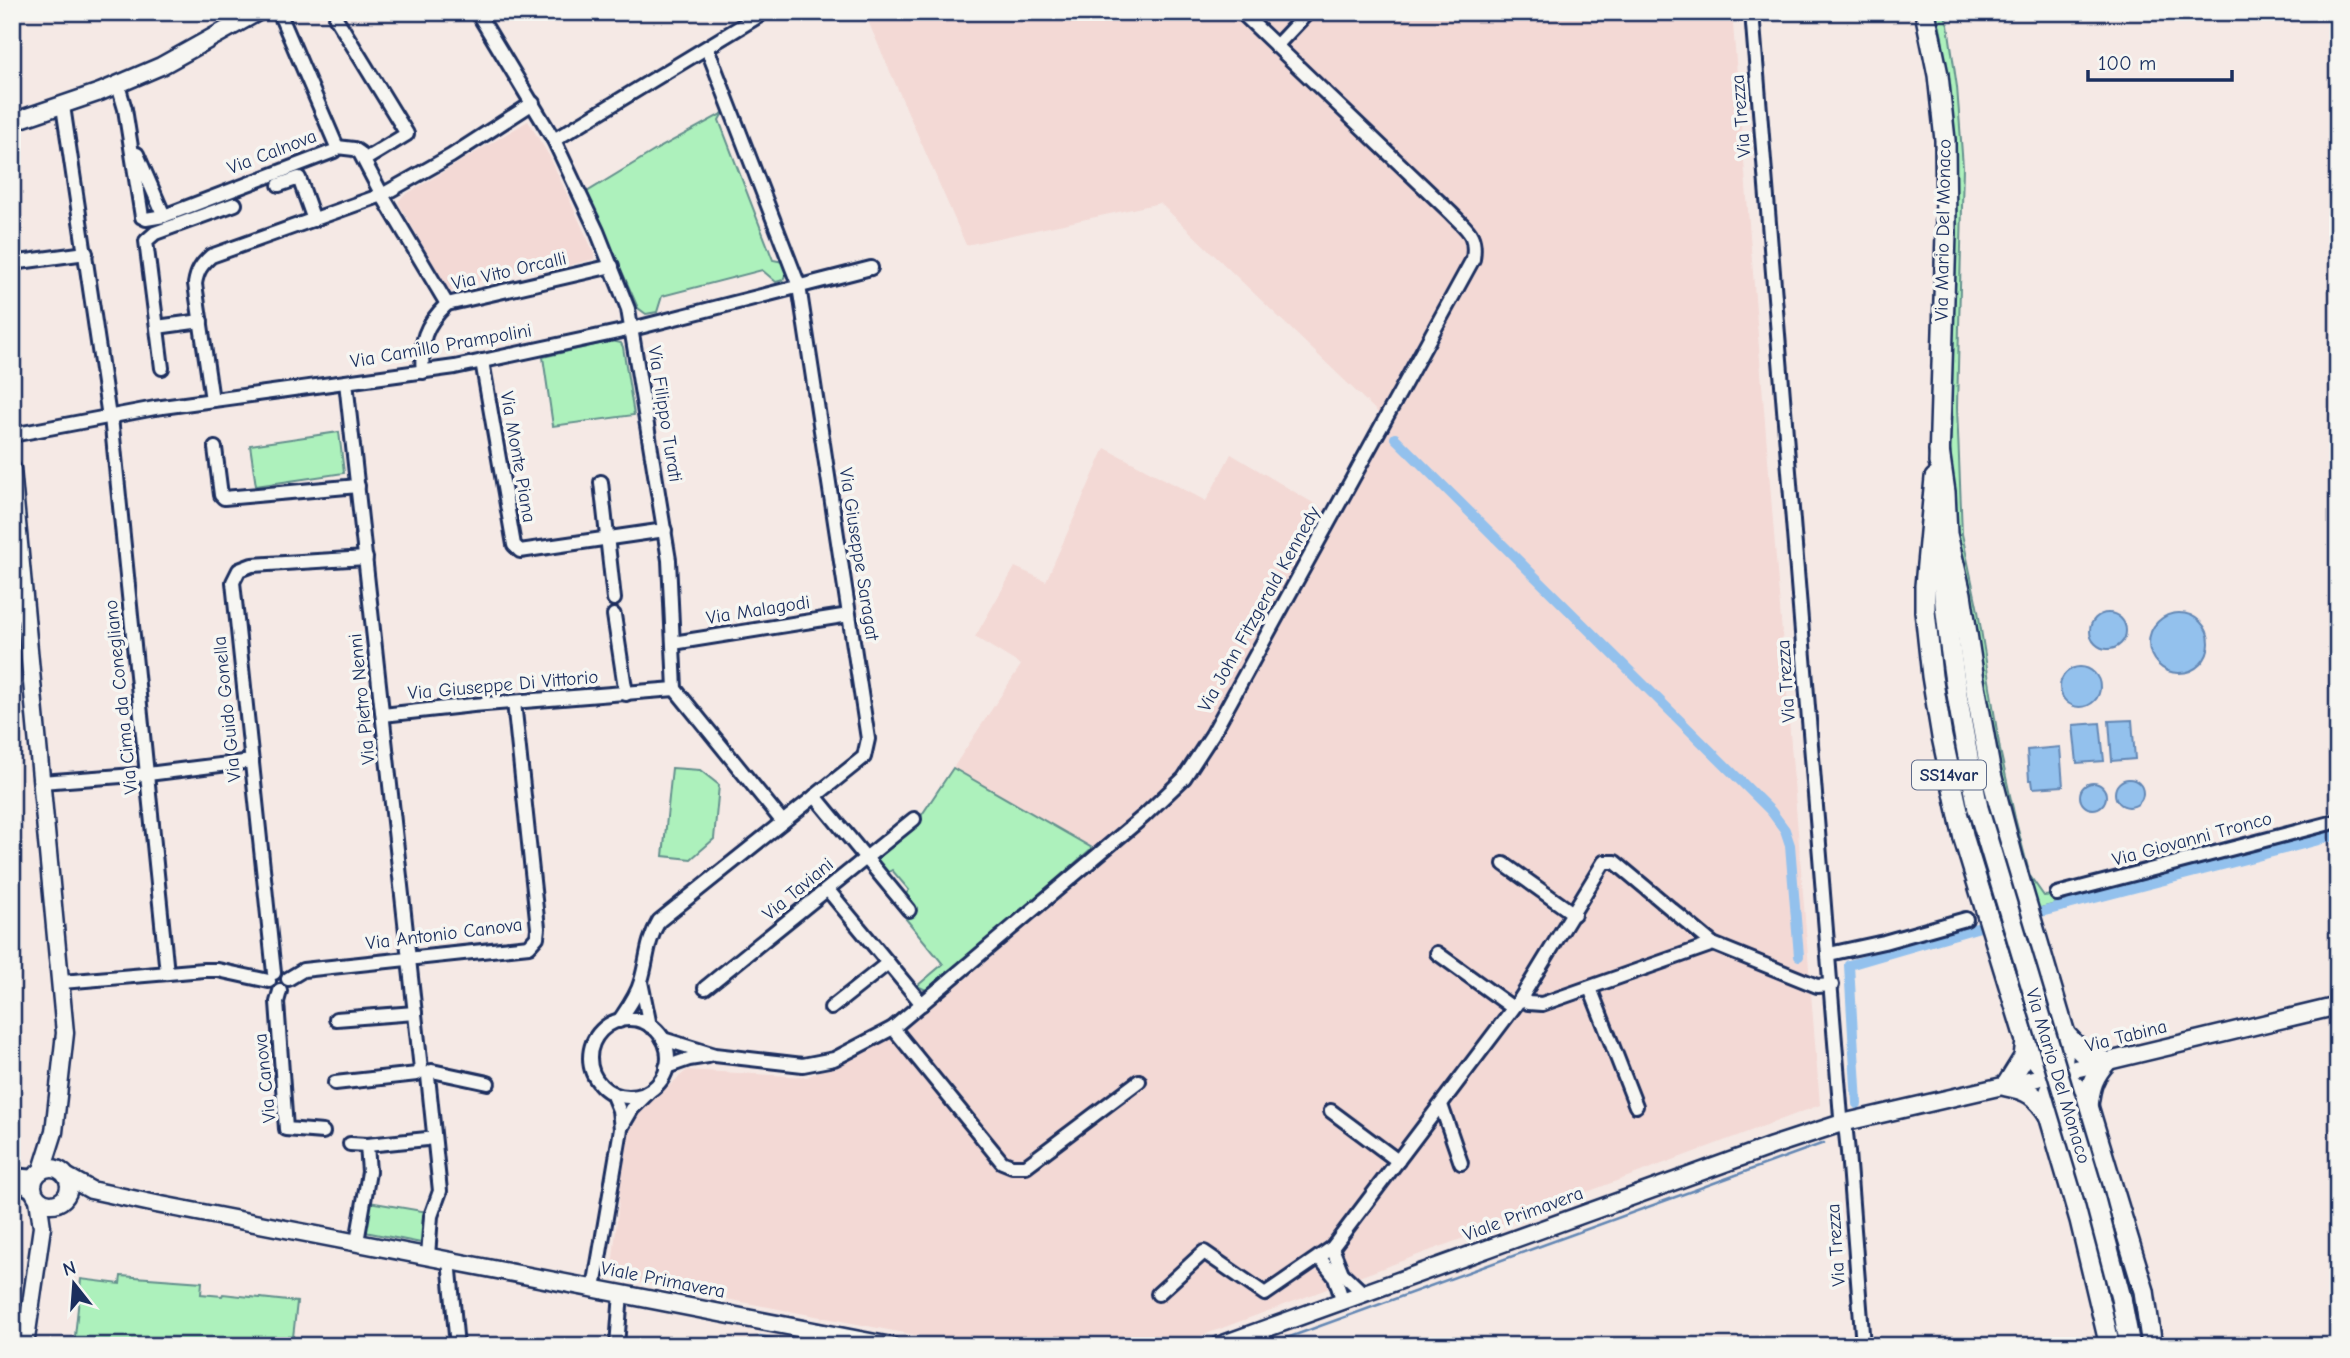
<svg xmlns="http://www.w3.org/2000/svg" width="2350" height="1358" font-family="'Comic Neue',sans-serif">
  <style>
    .built { fill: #f3d9d5 }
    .green { fill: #adf1bc; stroke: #64908d; stroke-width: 2 }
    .water { fill: #93c1ed; stroke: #6387b4; stroke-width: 2 }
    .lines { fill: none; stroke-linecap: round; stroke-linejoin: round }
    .stream { stroke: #6387b4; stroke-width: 2.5 }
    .canal { stroke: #93c1ed; stroke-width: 10 }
    .minor-casing { stroke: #1b2f5e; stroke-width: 18 }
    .major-casing { stroke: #1b2f5e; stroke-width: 21 }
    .highway-casing { stroke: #1b2f5e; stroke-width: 24 }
    .minor { stroke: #f6f6f2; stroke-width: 12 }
    .major { stroke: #f6f6f2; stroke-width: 16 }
    .highway { stroke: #f6f6f2; stroke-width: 19 }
    .highway-bridge-casing { stroke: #1b2f5e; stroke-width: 24; stroke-linecap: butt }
    .highway-bridge { stroke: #f6f6f2; stroke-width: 19 }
    .labels { text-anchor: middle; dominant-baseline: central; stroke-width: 7; stroke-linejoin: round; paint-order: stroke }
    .shield { fill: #f6f6f2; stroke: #5d6b8a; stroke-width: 2 }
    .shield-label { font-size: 18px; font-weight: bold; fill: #1b2f5e }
    .street-label { font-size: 19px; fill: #1b2f5e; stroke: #f6f6f2 }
  </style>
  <rect width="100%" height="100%" fill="#f5e9e5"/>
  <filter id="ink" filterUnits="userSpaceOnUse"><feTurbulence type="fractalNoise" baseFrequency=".0143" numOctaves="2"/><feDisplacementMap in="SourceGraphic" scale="14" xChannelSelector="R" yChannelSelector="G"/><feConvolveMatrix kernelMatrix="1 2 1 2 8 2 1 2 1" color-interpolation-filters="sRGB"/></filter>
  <g filter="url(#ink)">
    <g class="built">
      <polygon points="864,12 1732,12 1820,1105 1174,1346 972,1346 611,1277 627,1123 687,1070 807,1077 896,1034 1104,859 1092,848 953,768 1021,665 975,637 1015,567 1046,581 1105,448 1206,501 1231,454 1340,519 1391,425 1160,203 966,245"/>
      <polygon points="528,121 550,157 594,253 594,259 552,270 548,265 542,264 483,279 479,281 477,287 449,292 398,202 403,196"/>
    </g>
    <g class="green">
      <polygon points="1936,12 1944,12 1948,25 1957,87 1963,167 1957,407 1962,534 1978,611 2000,750 2015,818 2030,876 2044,896 2053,895 2338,822 2338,830 2033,910 2008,824 1954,554 1948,451 1945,72 1942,37"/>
      <polygon points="723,113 719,120 773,260 783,262 787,271 783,280 776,282 762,270 662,296 657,312 646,314 638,308 587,192 659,148"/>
      <polygon points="612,341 621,343 623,347 634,415 553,426 543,357"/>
      <polygon points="339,432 344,473 256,486 250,445"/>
      <polygon points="1932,564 1970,808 1968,810 2002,927 1996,929 1970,844 1934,663"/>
      <polygon points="672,768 700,770 719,785 714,839 691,859 663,856"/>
      <polygon points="953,768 1092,848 967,958 926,990 917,986 943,964 906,919 914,912 902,899 909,890 892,870 885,874 872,860 917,822"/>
      <polygon points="2073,1090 2082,1105 2150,1346 2138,1346 2099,1178"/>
      <polygon points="369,1202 428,1212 426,1244 365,1232"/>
      <polygon points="121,1276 202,1282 201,1294 222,1296 223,1294 297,1302 292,1346 74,1346 81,1279 120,1284"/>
    </g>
    <g class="water">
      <circle cx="2108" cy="631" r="18"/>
      <circle cx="2179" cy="643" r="30"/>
      <circle cx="2080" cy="687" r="20"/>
      <polygon points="2132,720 2135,759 2112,761 2109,721"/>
      <polygon points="2100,723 2104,761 2077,763 2073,725"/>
      <polygon points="2060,747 2063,786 2033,788 2032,780 2029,780 2027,750"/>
      <circle cx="2129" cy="793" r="14"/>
      <circle cx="2093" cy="796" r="13"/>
    </g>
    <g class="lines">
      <g class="stream">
        <polyline points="760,1336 810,1346"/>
        <polyline points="1265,1346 1824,1143"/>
      </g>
      <g class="canal">
        <polyline points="1395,438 1771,811 1785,830 1790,845 1799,956"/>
        <polyline points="2041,912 2338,835"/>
        <polyline points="1857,1104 1849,965 1980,927"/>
      </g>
      <defs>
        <g id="minor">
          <polyline points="477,12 554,140 597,231 628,309 669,560 675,689 782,821"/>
          <polyline points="1752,12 1841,1117 1846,1133 1848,1152 1863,1346"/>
          <polyline points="336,18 407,134 364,160"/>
          <polyline points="1276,46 1308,12"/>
          <polyline points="118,85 125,109 142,217 146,219 164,216 334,151 337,147 279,12"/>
          <polyline points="63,106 109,417"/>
          <polyline points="554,140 760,15 758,12"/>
          <polyline points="337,147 354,149 360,153 382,195 447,304"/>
          <polyline points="137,154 164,216"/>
          <polyline points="279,185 299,178 314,220"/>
          <polyline points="12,263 86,253"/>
          <polyline points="157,327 201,321"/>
          <polyline points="482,361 514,545 520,551 665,530"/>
          <polyline points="162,368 146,241 155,233 235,204"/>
          <path d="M423,372C420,341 424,326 447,304L612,266"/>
          <path d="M212,400L195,284C197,271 201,265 211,256L382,195L451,156L533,103"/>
          <polyline points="111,417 167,973"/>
          <polyline points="12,435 155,408 455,367 632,329 871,268"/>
          <polyline points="215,448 221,495 224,498 358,486"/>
          <polyline points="601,482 614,599"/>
          <polyline points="614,615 626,694"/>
          <polyline points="673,643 849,615"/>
          <polyline points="383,715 473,705 675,689"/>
          <polyline points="41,782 148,774 252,761"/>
          <polyline points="815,796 909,910"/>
          <polyline points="1504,864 1574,914"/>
          <polyline points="828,890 922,1004"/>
          <polyline points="2057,894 2338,821"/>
          <polyline points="1437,953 1513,1008"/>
          <polyline points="1829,954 1884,942 1966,919"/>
          <polyline points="274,973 233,582 239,570 252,565 366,558"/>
          <polyline points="288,979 303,970 529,946 537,937 538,928 514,702"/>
          <polyline points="62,982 204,970 218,970 269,981"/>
          <polyline points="641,982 650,1026"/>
          <polyline points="705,988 914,819"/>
          <polyline points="1590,988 1636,1106"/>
          <polyline points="280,991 277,1002 286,1129 323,1132"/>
          <polyline points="1521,998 1528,1003 1542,1004 1713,944"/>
          <polyline points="831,1008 888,963"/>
          <polyline points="336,1019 415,1013"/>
          <circle cx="629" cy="1058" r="39"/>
          <path d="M619,1021C627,1009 637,996 641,981C648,958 646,943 659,921L864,757L868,739L799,286L707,48"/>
          <polyline points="893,1028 1002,1162 1012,1166 1026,1166 1139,1081"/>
          <path d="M663,1039L715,1055L803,1065L834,1059L893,1028L1144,816L1184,778L1212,735L1473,259C1477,233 1467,230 1451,213L1241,12"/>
          <polyline points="666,1067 689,1059 708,1056"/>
          <polyline points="335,1083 417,1074 421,1069 346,382"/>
          <polyline points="1441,1105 1461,1163"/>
          <polyline points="1331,1111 1398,1161"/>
          <polyline points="621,1128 632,1109 648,1093"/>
          <polyline points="350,1144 367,1145"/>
          <polyline points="12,1175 36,1177"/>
          <polyline points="12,1178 34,1193"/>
          <polyline points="357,1242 369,1172 367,1145 427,1139"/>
          <polyline points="1332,1248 1342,1273 1364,1294"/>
          <polyline points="428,1256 431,1216 440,1191 428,1076 432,1071 488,1083"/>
          <polyline points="1319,1257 1335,1277 1343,1302"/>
          <polyline points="449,1260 457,1346"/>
          <polyline points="594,1288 621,1129 619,1110 612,1093"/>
          <polyline points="1158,1294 1204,1252 1265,1294 1332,1248 1521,998 1604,862 1615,862 1713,944 1817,986 1832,985"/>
          <polyline points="617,1346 621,1293"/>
          <polyline points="817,1346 818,1332"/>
        </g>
        <g id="major">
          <polyline points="12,122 100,92 161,66 258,12"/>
          <polyline points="12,469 65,1033 54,1132 42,1170"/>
          <circle cx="51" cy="1186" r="18"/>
          <polyline points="66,1176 91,1190 156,1204 891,1346"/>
          <polyline points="25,1346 42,1227 38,1199"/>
          <polyline points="1218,1346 1772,1146 1842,1123 2033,1079 2338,1006"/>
        </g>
        <g id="highway">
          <polyline points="1925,12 1938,75 1945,140 1946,233 1939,463"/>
          <polyline points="1939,450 1945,492 1947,534 1961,594 1974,680 1991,774 2013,858 2065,1034 2063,1058 2049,1094 2049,1115 2080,1220 2110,1346"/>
          <path d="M1935,478L1925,586V611L1932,676L1942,737L1964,839L2026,1041L2024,1057L2006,1086C2028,1090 2036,1095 2049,1115"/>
          <path d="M1940,542C1945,632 1960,719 1978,808"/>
          <path d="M2065,1034L2082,1052L2106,1062C2093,1076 2090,1087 2088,1106"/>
          <path d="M2026,1041C2030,1048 2034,1059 2041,1065C2063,1082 2073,1076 2088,1106L2144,1291L2152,1346"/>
          <polyline points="2121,1298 2130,1346"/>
        </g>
      </defs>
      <use href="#minor" class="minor-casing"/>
      <use href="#major" class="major-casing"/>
      <use href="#highway" class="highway-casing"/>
      <use href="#minor" class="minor"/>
      <use href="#major" class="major"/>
      <use href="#highway" class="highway"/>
      <defs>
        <polyline id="highway-bridge" points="1978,808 2092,1188 2121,1298"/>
      </defs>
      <use href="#highway-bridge" class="highway-bridge-casing"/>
      <use href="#highway-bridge" class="highway-bridge"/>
    </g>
  </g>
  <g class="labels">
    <rect class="shield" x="1912" y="760.5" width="74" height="29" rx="5"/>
    <g class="shield-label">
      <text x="1949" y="775">SS14var</text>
    </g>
    <g class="street-label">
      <text transform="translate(1741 116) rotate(-95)">Via Trezza</text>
      <text transform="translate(272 152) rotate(-21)">Via Calnova</text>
      <text transform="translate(1943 230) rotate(-89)">Via Mario Del Monaco</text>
      <text transform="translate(509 271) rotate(-13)">Via Vito Orcalli</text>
      <text transform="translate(441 346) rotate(-10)">Via Camillo Prampolini</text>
      <text transform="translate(665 414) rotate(81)">Via Filippo Turati</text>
      <text transform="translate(518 457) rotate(80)">Via Monte Piana</text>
      <text transform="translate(859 554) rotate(81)">Via Giuseppe Saragat</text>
      <text transform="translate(1259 609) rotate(-61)">Via John Fitzgerald Kennedy</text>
      <text transform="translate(758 610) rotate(-9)">Via Malagodi</text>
      <text transform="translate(1786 681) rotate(-94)">Via Trezza</text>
      <text transform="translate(503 685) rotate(-5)">Via Giuseppe Di Vittorio</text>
      <text transform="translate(121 697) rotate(-96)">Via Cima da Conegliano</text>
      <text transform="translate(362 699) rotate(-96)">Via Pietro Nenni</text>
      <text transform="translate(227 709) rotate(-96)">Via Guido Gonella</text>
      <text transform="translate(2192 839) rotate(-15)">Via Giovanni Tronco</text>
      <text transform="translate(798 889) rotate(-40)">Via Taviani</text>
      <text transform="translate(444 934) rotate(-7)">Via Antonio Canova</text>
      <text transform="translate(2126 1036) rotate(-14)">Via Tabina</text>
      <text transform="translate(2058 1076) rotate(73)">Via Mario Del Monaco</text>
      <text transform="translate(265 1078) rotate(-96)">Via Canova</text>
      <text transform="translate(1523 1214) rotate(-20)">Viale Primavera</text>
      <text transform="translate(1836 1245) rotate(-94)">Via Trezza</text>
      <text transform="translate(663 1280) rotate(11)">Viale Primavera</text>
    </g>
  </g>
  <rect width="2350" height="1358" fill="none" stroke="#f6f6f2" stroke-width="42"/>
  <rect x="21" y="21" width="2308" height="1316" fill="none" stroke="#1b2f5e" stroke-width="2.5" filter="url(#ink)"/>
  <g transform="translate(74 1284) rotate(343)" stroke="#f6f6f2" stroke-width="5" paint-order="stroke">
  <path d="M0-5L12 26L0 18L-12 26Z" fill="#1b2f5e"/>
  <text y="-10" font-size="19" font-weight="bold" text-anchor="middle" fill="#1b2f5e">N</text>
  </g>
  <path d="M2088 70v10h144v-10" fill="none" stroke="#1b2f5e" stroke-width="3.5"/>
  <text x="2098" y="70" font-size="21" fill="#1b2f5e" stroke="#f6f6f2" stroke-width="5" paint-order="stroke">100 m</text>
</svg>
